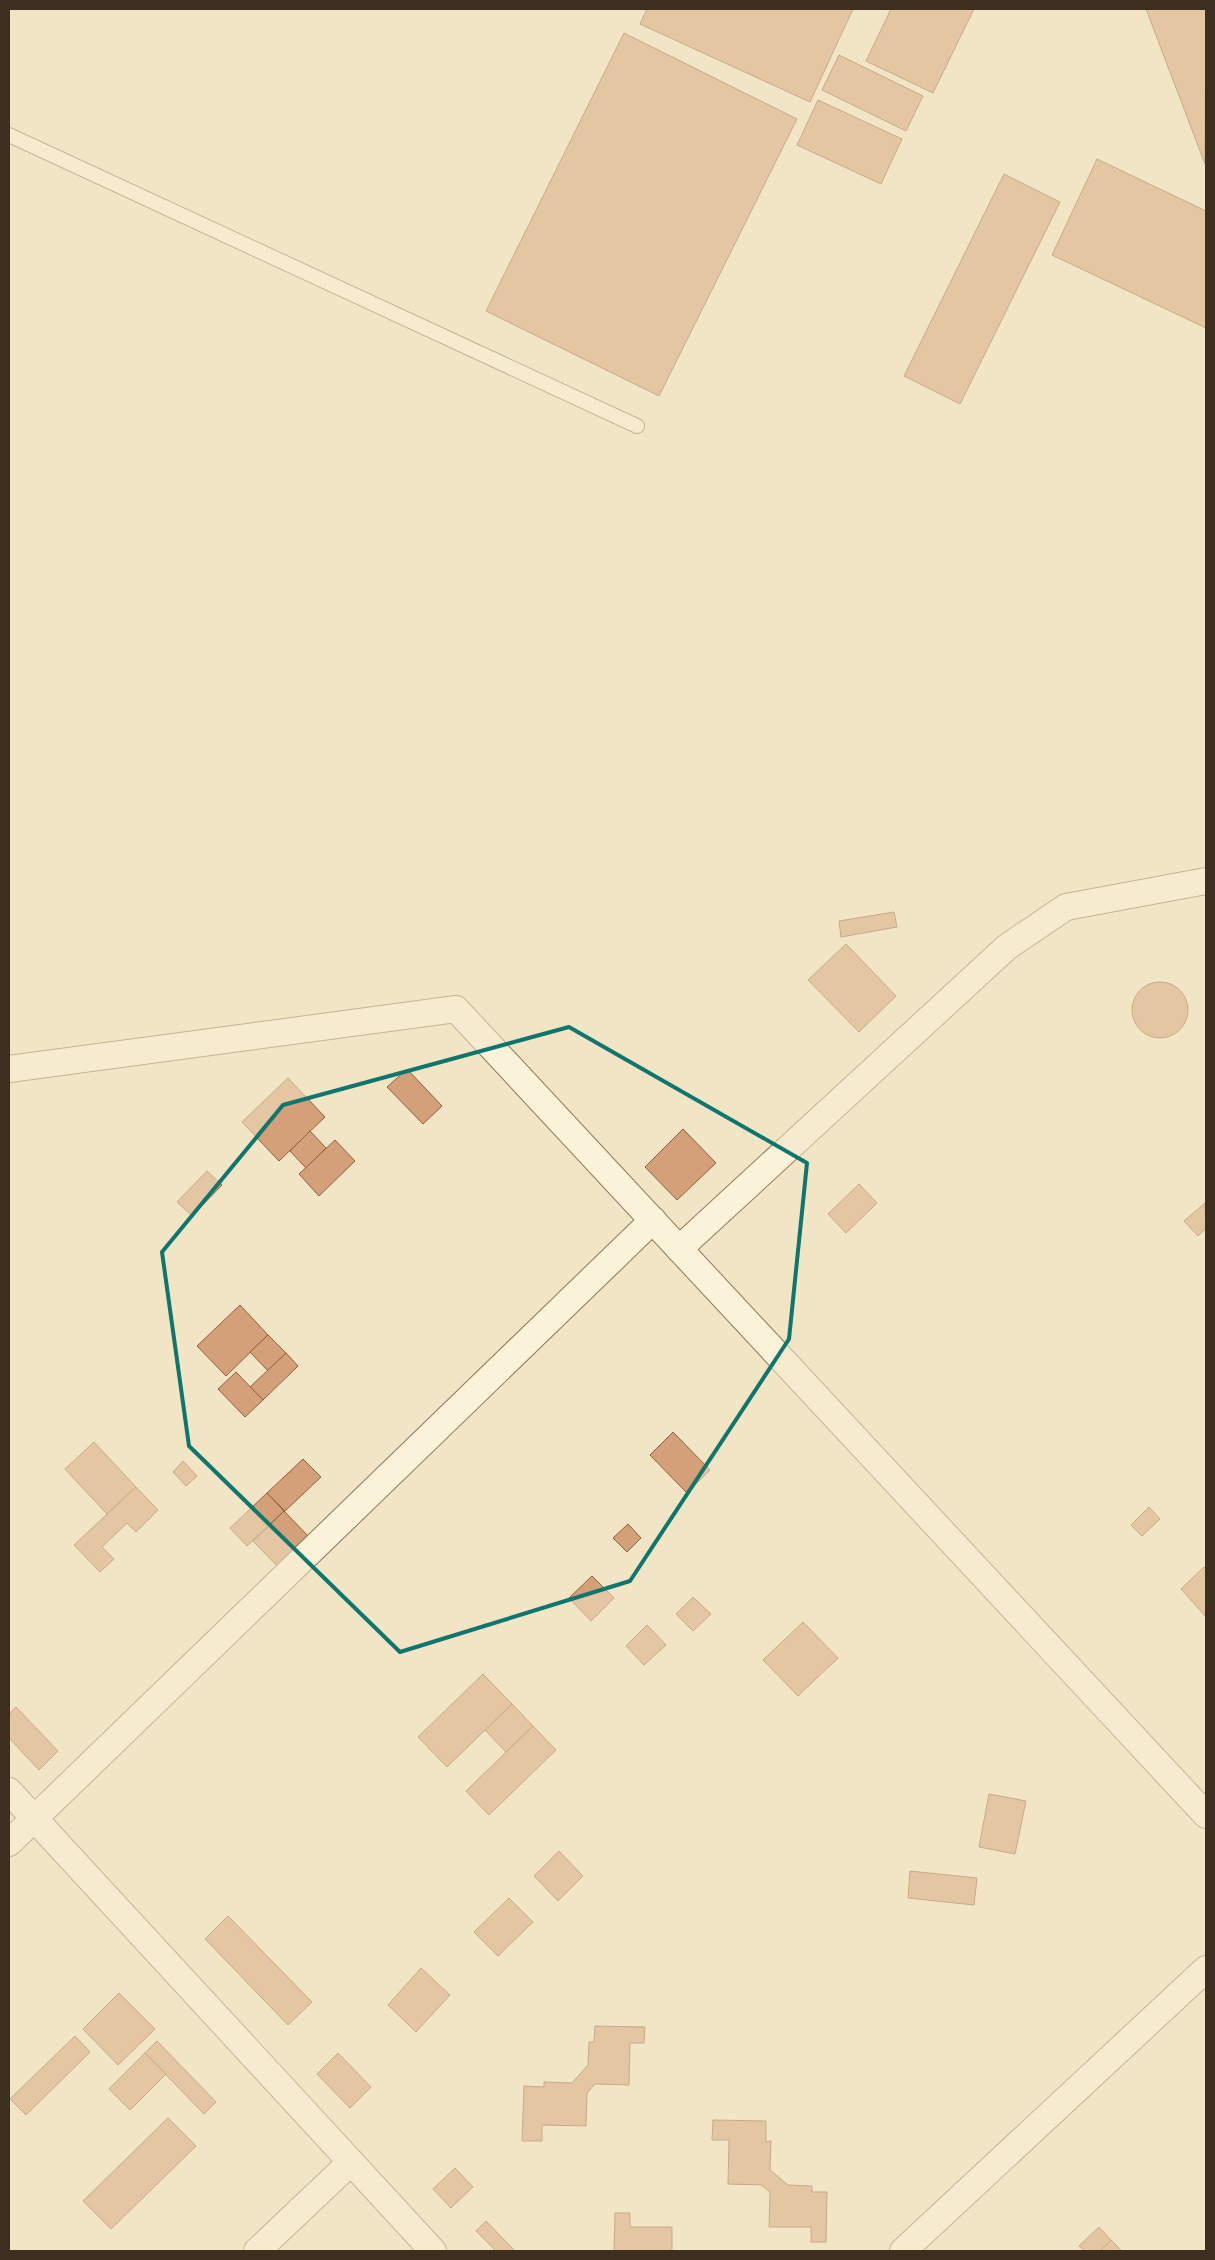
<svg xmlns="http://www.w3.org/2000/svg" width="1215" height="2260" font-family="Literata,serif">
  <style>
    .building { fill: #d3a079; stroke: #90603e }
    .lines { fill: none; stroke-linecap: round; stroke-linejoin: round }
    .lane-casing { stroke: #8f775a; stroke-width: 16 }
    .street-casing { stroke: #8f775a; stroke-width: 28 }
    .lane { stroke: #fbf2da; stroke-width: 14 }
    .street { stroke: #fbf2da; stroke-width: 26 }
    .marked { fill: none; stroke: #0f766e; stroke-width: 4; stroke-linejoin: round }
  </style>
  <rect width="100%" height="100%" fill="#f2e5c6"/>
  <g class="building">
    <polygon points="647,9 853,9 810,102 640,24"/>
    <polygon points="891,9 974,9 933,93 866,61"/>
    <polygon points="1146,9 1206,9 1205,164"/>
    <polygon points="624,33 797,119 659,396 486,311"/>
    <polygon points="839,55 923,96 906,131 822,90"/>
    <polygon points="818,100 902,139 881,184 797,145"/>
    <polygon points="1097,159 1206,211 1206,328 1052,255"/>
    <polygon points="1004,174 1060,202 960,404 904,376"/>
    <polygon points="894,912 897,927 841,937 839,921"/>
    <polygon points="846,944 896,996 859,1032 808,980"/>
    <circle cx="1160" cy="1010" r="28"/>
    <polygon points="407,1069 442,1106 423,1124 387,1087"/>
    <polygon points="288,1078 325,1117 279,1161 242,1122"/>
    <polygon points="683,1129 716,1163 677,1200 645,1167"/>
    <polygon points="310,1131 326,1148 306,1168 290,1151"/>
    <polygon points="335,1140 355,1161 319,1196 299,1174"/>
    <polygon points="207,1171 222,1185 192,1216 177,1202"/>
    <polygon points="859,1184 877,1203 846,1233 828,1214"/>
    <polygon points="1205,1203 1206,1228 1198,1236 1184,1221"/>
    <polygon points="240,1305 268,1335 226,1376 197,1346"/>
    <polygon points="268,1335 286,1353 268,1371 250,1352"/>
    <polygon points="286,1353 298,1366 263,1400 250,1387"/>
    <polygon points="236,1372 263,1400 245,1417 218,1389"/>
    <polygon points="673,1432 710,1470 687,1493 650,1455"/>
    <polygon points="94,1442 136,1487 107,1514 65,1469"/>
    <polygon points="303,1459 321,1477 285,1511 267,1493"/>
    <polygon points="183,1461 197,1476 186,1486 173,1472"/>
    <polygon points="136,1487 158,1510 136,1532 127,1523 102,1547 114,1559 100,1572 74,1545"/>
    <polygon points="267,1493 284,1511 247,1546 230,1528"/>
    <polygon points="1149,1507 1160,1519 1142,1536 1131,1525"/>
    <polygon points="284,1511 310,1538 279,1568 253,1541"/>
    <polygon points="628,1524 641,1538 627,1552 613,1538"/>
    <polygon points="1204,1567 1206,1569 1206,1617 1181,1589"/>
    <polygon points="592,1576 614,1598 591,1621 569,1598"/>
    <polygon points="693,1597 711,1614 693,1631 676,1614"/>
    <polygon points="803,1622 838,1658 798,1696 763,1660"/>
    <polygon points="647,1625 666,1645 644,1665 626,1646"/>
    <polygon points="483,1674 512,1704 447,1767 418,1737"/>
    <polygon points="512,1704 533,1726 506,1752 485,1730"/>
    <polygon points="16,1707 58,1751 39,1770 9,1738 9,1714"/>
    <polygon points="533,1726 556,1750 489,1815 466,1791"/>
    <polygon points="989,1794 1026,1801 1015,1854 979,1847"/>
    <polygon points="559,1851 583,1876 558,1901 534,1876"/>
    <polygon points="910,1871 977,1878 974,1905 908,1898"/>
    <polygon points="509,1898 533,1922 498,1956 474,1932"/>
    <polygon points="228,1916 312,2002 288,2025 205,1939"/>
    <polygon points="421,1968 450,1995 416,2032 388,2005"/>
    <polygon points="119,1993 155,2029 118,2065 83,2029"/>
    <polygon points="595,2026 645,2027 644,2043 630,2043 629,2085 595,2084 587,2093 586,2126 542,2125 542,2141 522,2141 524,2086 544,2087 544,2082 572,2083 588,2065 589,2042 594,2042"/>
    <polygon points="75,2036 90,2052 26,2115 10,2099"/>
    <polygon points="157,2041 216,2102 204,2114 145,2053"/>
    <polygon points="145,2053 166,2074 130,2110 109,2089"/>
    <polygon points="338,2053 371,2087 350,2108 317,2074"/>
    <polygon points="168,2118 196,2146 111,2229 83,2201"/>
    <polygon points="713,2120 766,2121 766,2142 771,2141 770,2170 788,2185 812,2186 812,2192 827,2192 826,2242 811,2242 811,2227 769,2227 770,2192 761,2185 728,2184 729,2140 712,2140"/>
    <polygon points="455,2168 473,2187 451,2208 433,2189"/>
    <polygon points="615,2213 630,2213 630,2227 672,2227 672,2251 614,2251"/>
    <polygon points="486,2221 515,2251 496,2251 476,2231"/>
    <polygon points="1099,2227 1111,2240 1100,2251 1085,2251 1079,2246"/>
    <polygon points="1111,2240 1122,2251 1100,2251"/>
  </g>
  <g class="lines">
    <defs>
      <polyline id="lane" points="9,135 637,426"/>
      <g id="street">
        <polyline points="9,1069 456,1009 1206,1815"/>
        <polyline points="679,1249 1007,947 1066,907 1206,881"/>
        <polyline points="9,1791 433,2251"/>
        <polyline points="9,1843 653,1220"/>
        <polyline points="257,2251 351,2162"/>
        <polyline points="903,2251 1206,1969"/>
      </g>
    </defs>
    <use href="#lane" class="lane-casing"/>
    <use href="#street" class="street-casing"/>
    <use href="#lane" class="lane"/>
    <use href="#street" class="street"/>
  </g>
  <path d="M0 0H1215V2260H0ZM569,1027L807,1163L789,1339L630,1581L400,1652L189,1446L162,1252L283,1105Z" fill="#f2e5c6" fill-opacity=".55" fill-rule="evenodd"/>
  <path class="marked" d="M569,1027L807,1163L789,1339L630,1581L400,1652L189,1446L162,1252L283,1105Z"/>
  <rect width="1215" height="2260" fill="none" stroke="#3e2e1f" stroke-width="20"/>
</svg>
